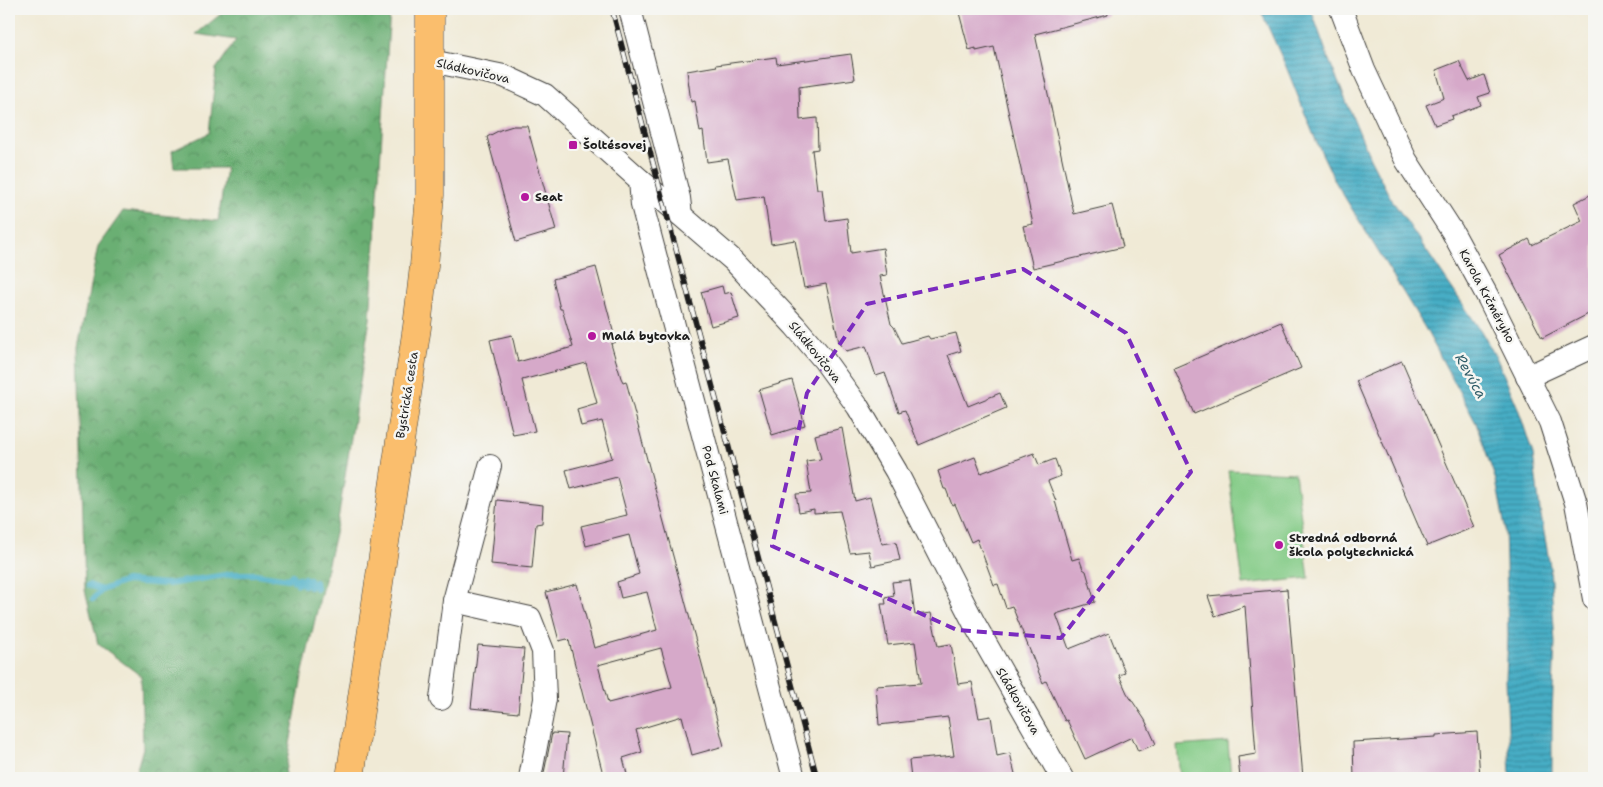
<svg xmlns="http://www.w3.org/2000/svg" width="1603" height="787" font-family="'Shantell Sans',sans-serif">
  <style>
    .forest { fill: url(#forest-crowns); stroke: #436648 }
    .green { fill: #83cb86; stroke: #507451 }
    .water { fill: url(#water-rules); stroke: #316470 }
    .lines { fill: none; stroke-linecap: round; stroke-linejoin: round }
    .stream { stroke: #46adc5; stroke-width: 6 }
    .building { fill: #d6a9c9; fill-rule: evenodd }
    .minor-casing { stroke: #3c3b38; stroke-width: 24 }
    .primary-casing { stroke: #3c3b38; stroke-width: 29 }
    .minor { stroke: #fff; stroke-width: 22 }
    .primary { stroke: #fabe6d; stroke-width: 28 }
    .rail-casing { stroke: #1c1c1c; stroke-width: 5.5 }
    .rail { stroke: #f6f6f2; stroke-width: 4; stroke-dasharray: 11; stroke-linecap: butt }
    .marked { fill: none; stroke: #7b2cbf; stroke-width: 4; stroke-dasharray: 10 6; stroke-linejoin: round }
    .poi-dot { fill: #b5179e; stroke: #f6f6f2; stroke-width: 2 }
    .labels { text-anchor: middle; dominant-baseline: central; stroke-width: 5; stroke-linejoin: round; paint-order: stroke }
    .street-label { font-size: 12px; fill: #1c1c1c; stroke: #f6f6f2 }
    .poi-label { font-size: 12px; font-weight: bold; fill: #1c1c1c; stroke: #f6f6f2; text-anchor: start }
    .water-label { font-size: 14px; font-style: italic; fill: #2f5d68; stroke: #f6f6f2 }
  </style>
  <defs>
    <pattern id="forest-crowns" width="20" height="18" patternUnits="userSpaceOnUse" patternTransform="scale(1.25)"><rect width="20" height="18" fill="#6aaf73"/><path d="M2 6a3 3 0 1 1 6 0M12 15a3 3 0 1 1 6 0" fill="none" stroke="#568e5e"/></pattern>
    <pattern id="water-rules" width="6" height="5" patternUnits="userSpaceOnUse" patternTransform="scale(1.25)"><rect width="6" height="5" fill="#46adc5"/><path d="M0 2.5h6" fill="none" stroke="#3a8c9f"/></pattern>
  </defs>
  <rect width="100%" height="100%" fill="#f6f6f2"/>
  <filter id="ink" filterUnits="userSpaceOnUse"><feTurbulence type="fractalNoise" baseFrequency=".02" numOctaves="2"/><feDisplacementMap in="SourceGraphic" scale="10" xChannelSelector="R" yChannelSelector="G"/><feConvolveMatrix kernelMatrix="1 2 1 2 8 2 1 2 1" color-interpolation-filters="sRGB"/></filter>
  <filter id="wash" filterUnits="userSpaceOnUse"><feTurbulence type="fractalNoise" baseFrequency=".0096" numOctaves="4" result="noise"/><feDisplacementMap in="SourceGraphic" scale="20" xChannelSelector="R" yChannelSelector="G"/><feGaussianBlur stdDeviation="1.12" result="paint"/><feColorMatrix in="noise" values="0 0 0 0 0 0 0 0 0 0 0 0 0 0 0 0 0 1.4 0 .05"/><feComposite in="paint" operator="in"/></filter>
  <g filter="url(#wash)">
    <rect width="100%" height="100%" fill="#f0ead6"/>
    <polygon class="forest" points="227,9 390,9 370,319 338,520 302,676 284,778 125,778 136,772 143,748 141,676 98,644 85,590 78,348 98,246 123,211 218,221 226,168 174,168 172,151 209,133 216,69 236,40 196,34"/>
    <g class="green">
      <polygon points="1228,470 1295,473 1309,578 1243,585"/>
      <polygon points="1228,742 1231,778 1180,778 1177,746"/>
    </g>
    <polygon class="water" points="1260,9 1311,9 1329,60 1370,158 1390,197 1481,331 1497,359 1518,408 1533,454 1540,510 1550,566 1555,643 1552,714 1552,778 1510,778 1506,679 1508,636 1505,527 1496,481 1476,423 1425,328 1336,183 1316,141 1287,69"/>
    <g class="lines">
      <g class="stream">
        <polyline points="89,585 102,590"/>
        <polyline points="93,599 102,590 126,581 168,584 232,574 256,574 288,579 292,575 294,581 298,578 298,584 304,578 304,585 309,580 310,587 315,582 316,588"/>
      </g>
    </g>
    <g id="blocks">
      <g class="building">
        <polygon points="958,9 1107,9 1108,15 1035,34 1074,214 1112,205 1123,247 1033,268 1023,226 1033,224 994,47 976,51 976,48 969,50"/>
        <polygon points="851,54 855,79 799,87 800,120 817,118 818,149 812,150 817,189 822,189 826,221 847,218 851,253 883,248 887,275 880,276 891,324 894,327 902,343 928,336 930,339 956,333 961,351 948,355 968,406 1000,393 1006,408 919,445 905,410 899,412 885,373 876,376 866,346 846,351 839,342 826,284 804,288 795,240 771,244 764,196 737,200 728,159 707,162 703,131 700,132 695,101 691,102 687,71 717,66 716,65 776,57 777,64"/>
        <polygon points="1459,61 1469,81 1484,75 1490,93 1478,97 1481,105 1451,116 1452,119 1435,125 1426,105 1444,98 1436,70"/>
        <polygon points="513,126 527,126 556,230 516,242 487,137 500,130"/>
        <polygon points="1594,193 1594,311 1542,338 1499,255 1529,239 1532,245 1582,221 1574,203"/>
        <path d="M596,267L616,342L611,344L621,378L623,382L626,381L724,746L692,755L682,716L636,730L642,752L623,758L628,778H604L569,641L567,639L559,641L546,592L577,584L594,648L657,630L647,592L621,598L617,582L633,577V576L639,574L629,535L586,546L581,526L627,515L617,477L571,489L566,470L612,458L602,421L581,426L577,409L597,403L586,363L522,380L535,431L513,435L490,340L512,335L518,362L573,347L562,309H560L553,279ZM661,648L672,687L608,703L598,665Z"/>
        <polygon points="722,286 724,294 731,292 739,318 711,326 701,292"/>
        <polygon points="1281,322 1301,368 1194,414 1174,368"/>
        <polygon points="1402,361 1474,527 1427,546 1356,381"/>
        <polygon points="792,380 805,425 772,435 759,390"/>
        <polygon points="842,428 855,501 870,497 882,544 896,542 900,560 872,566 869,551 850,553 840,511 814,513 814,509 799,512 796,494 811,493 806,461 821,459 815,435"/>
        <polygon points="1034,453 1039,465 1055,459 1061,476 1048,481 1056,501 1055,501 1072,560 1079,558 1083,569 1086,571 1095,602 1056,614 1069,649 1109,633 1125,673 1119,675 1127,693 1145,720 1156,744 1138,751 1132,737 1085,759 1067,720 1065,721 1046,681 1043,683 1012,606 1006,608 998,584 994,585 977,539 971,542 955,504 952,505 946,489 944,489 938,471 975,457 981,473"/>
        <polygon points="497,500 543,505 542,523 536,524 532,568 491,564"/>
        <polygon points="910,580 915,615 931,613 938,646 951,644 958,684 972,682 979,718 991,716 997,756 1010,753 1016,778 911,778 909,760 954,756 948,717 879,725 876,686 921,683 915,642 888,645 881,604 886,604 885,598 894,596 892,582"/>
        <polygon points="1287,589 1303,778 1240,778 1238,757 1256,754 1245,606 1215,616 1208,596"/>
        <polygon points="478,645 524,649 518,713 471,708"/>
        <polygon points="1477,732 1480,778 1354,778 1353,742 1436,737 1436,735"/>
        <polygon points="552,733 567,734 563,778 543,778"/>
      </g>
    </g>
  </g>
  <g filter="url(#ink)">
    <use href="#blocks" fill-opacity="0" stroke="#3c3b38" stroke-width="1"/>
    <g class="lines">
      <defs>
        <g id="minor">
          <polyline points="630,9 679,198 681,215"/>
          <polyline points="1341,9 1364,70 1406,160 1452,231 1489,299 1550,422 1576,503 1594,599"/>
          <polyline points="431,61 504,76 545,95 640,180 734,261 795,326 824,360 858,407 896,471 974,623 1062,778"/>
          <polyline points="640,180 642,205 794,778"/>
          <polyline points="1527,377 1594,346"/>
          <polyline points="454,601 490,466"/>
          <polyline points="441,699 454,601 530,618 543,651 545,699 530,778"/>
        </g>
        <polyline id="primary" points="350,778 417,327 424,266 430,195 430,9"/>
      </defs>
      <use href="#minor" class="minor-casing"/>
      <use href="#primary" class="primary-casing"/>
      <use href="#minor" class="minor"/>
      <use href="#primary" class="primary"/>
      <defs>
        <polyline id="rail" points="612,9 817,778"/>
      </defs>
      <use href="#rail" class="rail-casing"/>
      <use href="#rail" class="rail"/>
    </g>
  </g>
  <path class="marked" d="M1023,269L1126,333L1191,472L1061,638L957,630L772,546L807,393L867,304Z"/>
  <g class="poi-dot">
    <rect x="568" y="140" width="10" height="10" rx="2.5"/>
    <circle cx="525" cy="197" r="5"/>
    <circle cx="592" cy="336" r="5"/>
    <circle cx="1279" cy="545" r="5"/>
  </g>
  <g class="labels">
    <g class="street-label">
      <text transform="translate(473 71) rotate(13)">Sládkovičova</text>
      <text transform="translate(1487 296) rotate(62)">Karola Krčméryho</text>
      <text transform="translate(815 352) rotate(51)">Sládkovičova</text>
      <text transform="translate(407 395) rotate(-81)">Bystrická cesta</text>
      <text transform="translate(715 480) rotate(75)">Pod Skalami</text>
      <text transform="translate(1018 701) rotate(60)">Sládkovičova</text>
    </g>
    <g class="poi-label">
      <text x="583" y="145">Šoltésovej</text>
      <text x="535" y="197">Seat</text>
      <text x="602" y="336">Malá bytovka</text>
      <text x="1289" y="538">Stredná odborná<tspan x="1289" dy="14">škola polytechnická</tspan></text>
    </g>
    <g class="water-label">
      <text transform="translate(1471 376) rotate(61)">Revúca</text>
    </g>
  </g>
  <rect width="1603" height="787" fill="none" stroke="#f6f6f2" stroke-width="30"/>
</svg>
